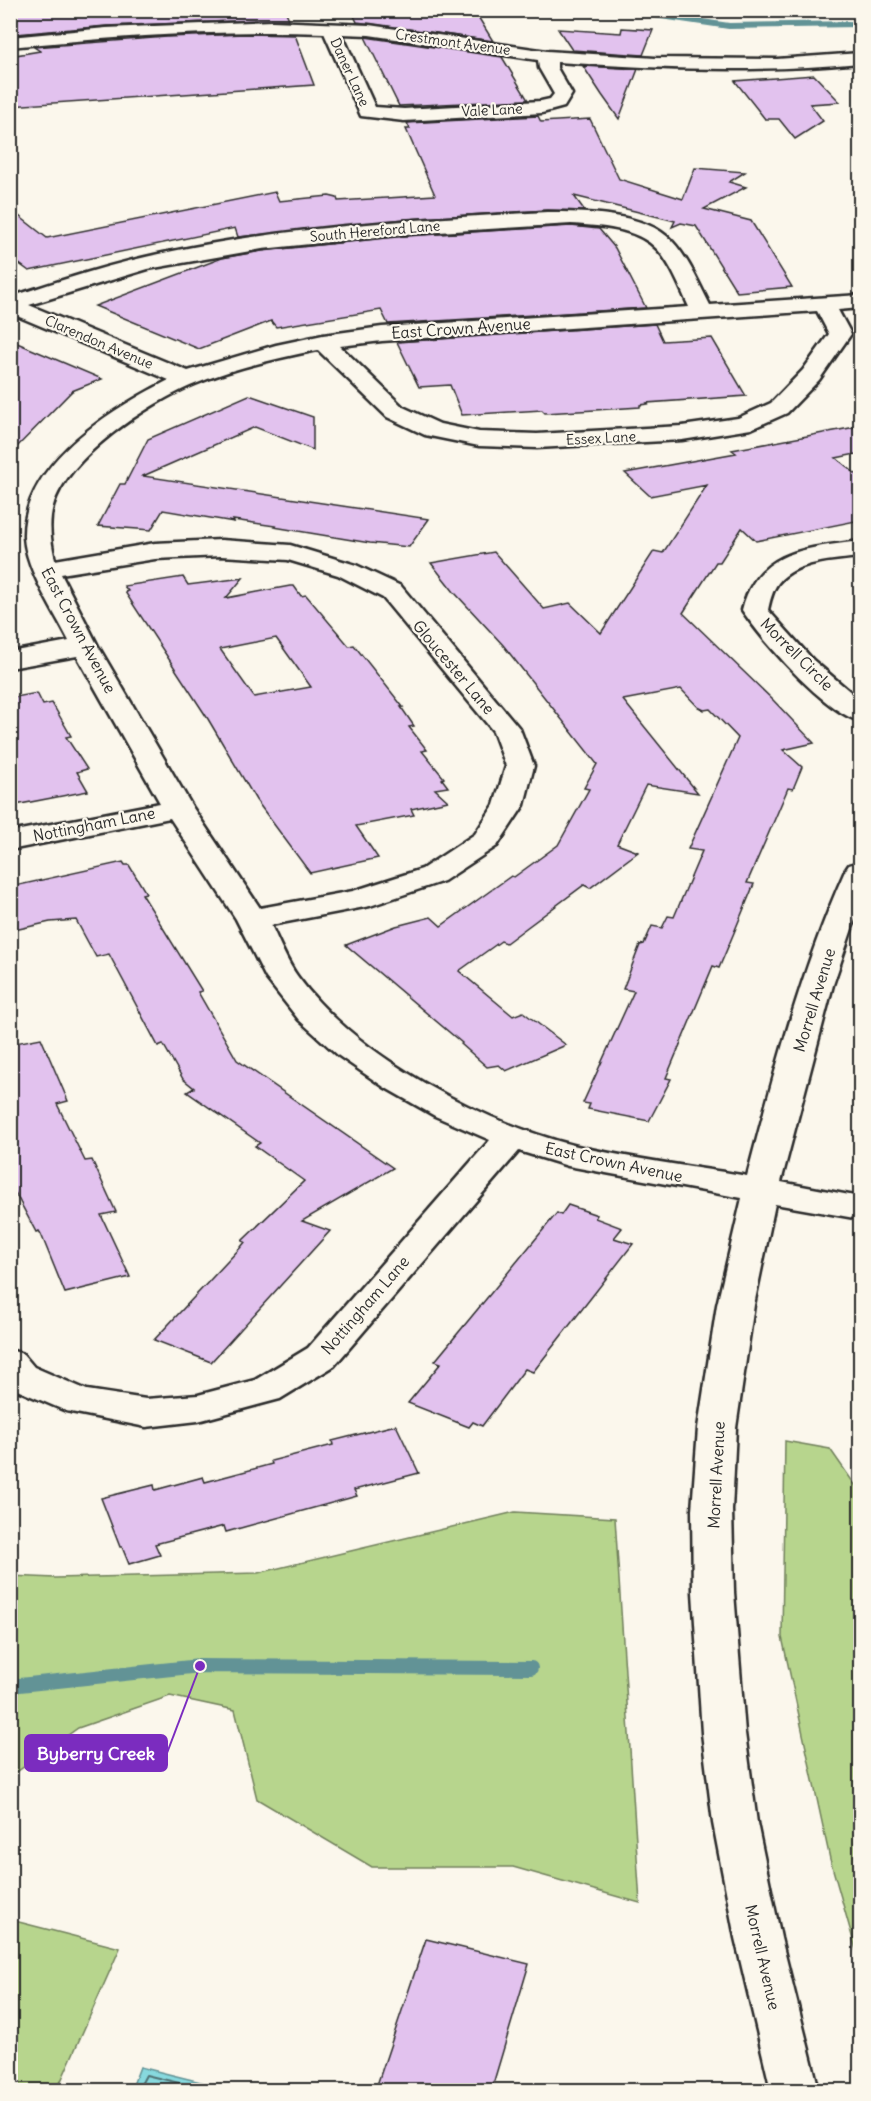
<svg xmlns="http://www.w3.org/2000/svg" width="871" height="2101" font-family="Delius,sans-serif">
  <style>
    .green { fill: #b7d58d; stroke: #71805c; stroke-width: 1.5 }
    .water { fill: #87d9de; stroke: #629396; stroke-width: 1.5 }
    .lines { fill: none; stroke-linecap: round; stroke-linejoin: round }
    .shore { stroke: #507173; stroke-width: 2 }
    .stream-far1 { stroke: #629396; stroke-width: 6 }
    .stream { stroke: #629396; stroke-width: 14 }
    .building { fill: #e2c2ee; stroke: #2b2b2b; stroke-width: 1.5; fill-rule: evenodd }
    .minor-casing { stroke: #2b2b2b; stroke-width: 5 }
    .minor { fill: #fbf7ec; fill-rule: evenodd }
    .labels { text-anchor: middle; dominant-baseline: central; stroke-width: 4.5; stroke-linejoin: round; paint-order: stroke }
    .far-street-label { font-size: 14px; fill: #2b2b2b; stroke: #fbf7ec }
    .street-label { font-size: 16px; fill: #2b2b2b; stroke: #fbf7ec }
    .leader { fill: none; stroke: #7b2cbf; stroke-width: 2 }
    .callout-dot { fill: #7b2cbf; stroke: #fbf7ec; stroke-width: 2 }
    .callout { fill: #7b2cbf; stroke: #7b2cbf; stroke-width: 2 }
    .callout-label { font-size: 18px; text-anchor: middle; font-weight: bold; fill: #fff }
  </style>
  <rect width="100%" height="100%" fill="#fbf7ec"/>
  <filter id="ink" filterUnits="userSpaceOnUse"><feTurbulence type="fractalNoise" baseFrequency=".0167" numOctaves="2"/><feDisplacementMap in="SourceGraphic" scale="12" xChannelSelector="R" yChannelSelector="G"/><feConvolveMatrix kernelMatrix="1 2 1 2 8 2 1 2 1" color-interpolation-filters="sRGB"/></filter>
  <g filter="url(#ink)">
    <g class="green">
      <polygon points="785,1441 830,1449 860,1492 860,1964 830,1859 782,1637"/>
      <polygon points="515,1512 615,1518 640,1903 513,1867 372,1867 257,1799 235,1710 170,1696 78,1728 11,1776 11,1576 55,1578 258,1573"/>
      <polygon points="11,1920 120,1948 57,2090 11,2090"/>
    </g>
    <polygon class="water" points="140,2067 233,2090 131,2090"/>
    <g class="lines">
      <polyline class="shore" points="138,2090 146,2075 208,2090"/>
      <polyline class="stream-far1" points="621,10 729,26 860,24"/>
      <polyline class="stream" points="10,1686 200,1666 531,1668"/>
    </g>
    <g class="building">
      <polygon points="51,10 285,10 289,19 106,26 16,34 10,30 10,13"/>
      <polygon points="351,10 443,10 477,15 493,41 357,22"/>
      <polygon points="622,28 653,30 643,55 572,50 558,29 621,33"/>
      <polygon points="245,34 295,35 314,85 10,106 10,56 40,51 34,47 167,37"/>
      <polygon points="365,37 502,57 528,100 399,106"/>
      <polygon points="583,66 638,69 619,119 602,95"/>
      <polygon points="814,75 840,102 810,104 823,121 795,139 779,119 765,119 735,81"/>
      <polygon points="538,116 541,122 590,119 619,179 683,199 695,168 745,172 729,182 746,187 704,209 751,221 792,287 737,292 696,226 681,223 672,227 675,221 574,196 585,211 547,210 404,219 238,237 235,228 29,271 10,257 10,209 47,238 275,192 279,201 329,196 337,198 338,201 435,195 406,129 410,129 407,123"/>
      <polygon points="571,226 599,229 615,248 646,308 388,324 381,310 276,327 271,321 199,349 95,306 222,258 262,251 406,236"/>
      <polygon points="655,324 663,341 712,338 746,396 647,403 648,404 640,405 640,407 595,410 545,413 542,410 462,415 450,385 419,387 397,342"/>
      <polygon points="10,340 102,379 72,391 10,454"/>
      <polygon points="249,395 313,417 313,450 255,427 143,476 429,519 409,547 370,543 274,527 275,526 233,520 234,522 163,510 151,530 98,526 120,484 125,484 148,439"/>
      <polygon points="861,426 861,453 836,458 861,478 861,520 756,541 742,528 720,562 716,562 683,613 773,700 814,743 783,750 802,767 793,789 788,788 774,821 747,883 754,884 733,935 719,968 713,966 666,1078 671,1079 649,1121 588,1109 590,1104 583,1103 634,991 623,989 640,945 644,944 652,926 662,928 668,916 674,917 702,851 688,849 738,738 710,709 704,710 698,707 681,689 623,700 698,793 646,785 617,844 638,852 590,888 584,885 506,943 501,941 459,971 513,1016 523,1012 566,1045 506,1071 499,1065 487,1067 461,1044 462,1043 346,945 396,926 431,917 441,926 511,876 514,877 558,845 589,789 584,788 597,764 503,645 454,592 431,563 494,552 544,609 570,603 601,633 654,551 663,553 707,485 650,496 625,473 736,453 732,450"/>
      <path d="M183,577L188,585L243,578L226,598L290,586H294L301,596L306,595L349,646L354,645L403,707H401L414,726L409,727L427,750L422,751L444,778L442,779L448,787L435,789L448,801L411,809L414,815L356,826L378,858L310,873L256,800L208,719L125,592L128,591L124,586ZM276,638L311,687L254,697L220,649Z"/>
      <polygon points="37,693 43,705 52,703 71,736 66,737 87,769 77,772 88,791 10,806 10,698"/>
      <polygon points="123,862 125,865 129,865 146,893 142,894 202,991 198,992 237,1060 393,1168 302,1221 330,1231 211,1362 154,1340 241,1247 245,1242 242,1241 304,1181 255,1146 260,1143 187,1092 194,1088 183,1079 163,1044 158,1046 109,954 96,957 76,920 50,922 10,931 10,887"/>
      <polygon points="41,1038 68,1101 57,1104 85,1161 92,1160 116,1212 101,1215 130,1277 65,1293 41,1234 39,1231 36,1232 10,1183 10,1044"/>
      <polygon points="568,1205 597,1215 595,1218 622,1228 614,1238 633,1244 533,1372 525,1369 482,1426 473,1422 469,1427 408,1403 441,1363 435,1361 557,1213 561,1215"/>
      <polygon points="396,1425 419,1473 354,1490 357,1496 226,1532 224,1526 155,1544 160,1555 129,1564 122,1547 120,1547 101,1498 154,1485 155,1490 203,1477 205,1482 272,1464 271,1461 333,1445 332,1441"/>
      <polygon points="426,1939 529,1964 491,2091 375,2091"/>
    </g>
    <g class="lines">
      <defs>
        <g id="minor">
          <path d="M272,21L369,25L547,51L655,58L777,59L860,53V63C759,73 658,69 557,62V68L572,94L564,107L542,113L404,121L361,116L324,33C219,29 114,37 10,47V37L106,28ZM342,34L369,35L538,60L539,68L554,94L550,99L541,101L404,109L375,107Z"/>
          <path d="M547,212C583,212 646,212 672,241C689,259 699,284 710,305L860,295V308L838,310L851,334L819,380L787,413L751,429L682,440L537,448L479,446L425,435L387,417L318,350C277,358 234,368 195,384C150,402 67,457 53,506C48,524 51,542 55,560L155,543L221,540L290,545L356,565L401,586L520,729L534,766L524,805L497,846L444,881L370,906L271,925C279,942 287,962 298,977C356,1056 479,1121 573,1145C629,1159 690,1166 747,1176C774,1073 801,969 845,871L849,865L860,862V905L833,985L781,1182L860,1197V1219L775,1204L754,1305L736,1428L732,1510L734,1592L745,1733L757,1823L781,1938L819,2090H771L735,1938L713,1823L702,1733L693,1592L692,1510L698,1428L717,1305L742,1198L568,1166L519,1151L334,1366L280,1399L198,1421L146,1427L66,1411L10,1387V1350L23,1354L34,1367L87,1390L146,1399L198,1395L255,1380L308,1348L490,1140L435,1116L384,1087L339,1056L299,1020L266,978L236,919L170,818L10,850V832L160,803L77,656L10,668V652L69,641C54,611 26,570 24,537C22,463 112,409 169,380L10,313V297C62,280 114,263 168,252C292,226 420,219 547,212ZM571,224C599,226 637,227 658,250C672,266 680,288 689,307L382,327L323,335L276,345L188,371L29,305L148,269L262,249L406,234ZM817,311L829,334L803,370L771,403L738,418L682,426L537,434L479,432L440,424L403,407L340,346L382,341ZM221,556L288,560L338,575L383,598L493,731L506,766L494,805L475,834L422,869L353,891L260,908L193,808L98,646L61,574L155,559Z"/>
          <path d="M860,541V557C835,560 795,561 778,583C772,591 770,601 768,610L813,660L860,700V721C824,712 763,641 742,610C757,550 807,548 860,541Z"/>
        </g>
      </defs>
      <use href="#minor" class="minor-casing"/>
      <use href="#minor" class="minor"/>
    </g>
  </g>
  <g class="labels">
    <g class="far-street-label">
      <text transform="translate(453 42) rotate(8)">Crestmont Avenue</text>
      <text transform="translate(350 72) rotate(65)">Daner Lane</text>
      <text transform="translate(492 110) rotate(-3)">Vale Lane</text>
      <text transform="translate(375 231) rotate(-5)">South Hereford Lane</text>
      <text transform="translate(99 342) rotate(23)">Clarendon Avenue</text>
      <text transform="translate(601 438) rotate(-3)">Essex Lane</text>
    </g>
    <g class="street-label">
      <text transform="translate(461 328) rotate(-4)">East Crown Avenue</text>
      <text transform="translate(79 630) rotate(62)">East Crown Avenue</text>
      <text transform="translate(797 654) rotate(45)">Morrell Circle</text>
      <text transform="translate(454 667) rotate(50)">Gloucester Lane</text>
      <text transform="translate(94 824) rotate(-11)">Nottingham Lane</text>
      <text transform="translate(814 1000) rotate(-73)">Morrell Avenue</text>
      <text transform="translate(614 1162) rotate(12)">East Crown Avenue</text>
      <text transform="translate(365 1305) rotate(-49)">Nottingham Lane</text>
      <text transform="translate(716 1475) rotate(-87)">Morrell Avenue</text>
      <text transform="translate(763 1957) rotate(77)">Morrell Avenue</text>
    </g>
  </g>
  <path class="leader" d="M200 1666L167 1753"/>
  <circle class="callout-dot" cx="200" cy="1666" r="6"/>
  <rect class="callout" x="25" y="1735" width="142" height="36" rx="6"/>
  <g class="callout-label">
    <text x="96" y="1760">Byberry Creek</text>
  </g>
  <rect width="871" height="2101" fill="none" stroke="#fbf7ec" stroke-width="36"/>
  <rect x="18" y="18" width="835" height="2065" fill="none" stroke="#2b2b2b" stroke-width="2" filter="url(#ink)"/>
</svg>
